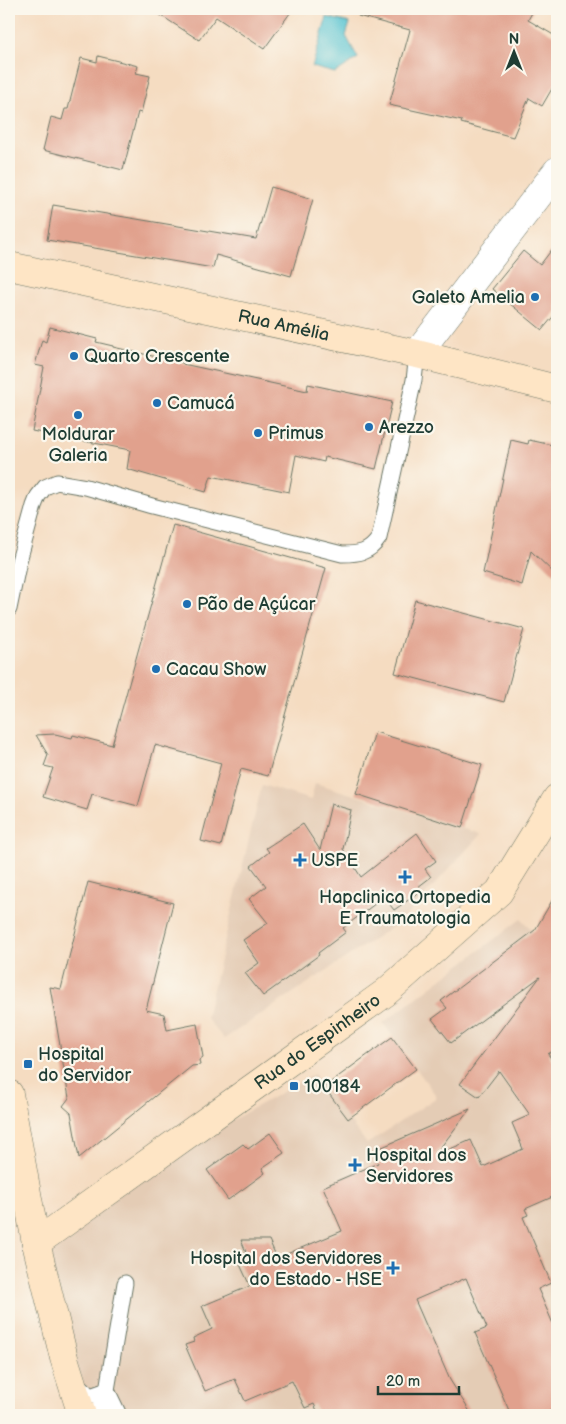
<svg xmlns="http://www.w3.org/2000/svg" width="566" height="1424" font-family="'Balsamiq Sans',sans-serif">
  <style>
    .built { fill: #e4ccb5 }
    .water { fill: #58c4d2; stroke: #3c8083 }
    .building { fill: #e1a18d }
    .lines { fill: none; stroke-linecap: round; stroke-linejoin: round }
    .lane-casing { stroke: #6a7565; stroke-width: 17 }
    .street-casing { stroke: #6a7565; stroke-width: 29 }
    .secondary-casing { stroke: #6a7565; stroke-width: 29 }
    .lane { stroke: #fff; stroke-width: 15 }
    .street { stroke: #fff; stroke-width: 28 }
    .secondary { stroke: #fee5c5; stroke-width: 28 }
    .poi-dot { fill: #1f6fb2; stroke: #fbf7ec; stroke-width: 2 }
    .labels { text-anchor: middle; dominant-baseline: central; stroke-width: 4.5; stroke-linejoin: round; paint-order: stroke }
    .poi-label { font-size: 18px; fill: #1f3d34; stroke: #fbf7ec; text-anchor: start }
    .street-label { font-size: 18px; fill: #1f3d34; stroke: #fbf7ec }
  </style>
  <rect width="100%" height="100%" fill="#fbf7ec"/>
  <filter id="ink" filterUnits="userSpaceOnUse"><feTurbulence type="fractalNoise" baseFrequency=".02" numOctaves="2"/><feDisplacementMap in="SourceGraphic" scale="10" xChannelSelector="R" yChannelSelector="G"/><feConvolveMatrix kernelMatrix="1 2 1 2 8 2 1 2 1" color-interpolation-filters="sRGB"/></filter>
  <filter id="wash" filterUnits="userSpaceOnUse"><feTurbulence type="fractalNoise" baseFrequency=".0096" numOctaves="4" result="noise"/><feDisplacementMap in="SourceGraphic" scale="20" xChannelSelector="R" yChannelSelector="G"/><feGaussianBlur stdDeviation="1.12" result="paint"/><feColorMatrix in="noise" values="0 0 0 0 0 0 0 0 0 0 0 0 0 0 0 0 0 1.4 0 .05"/><feComposite in="paint" operator="in"/></filter>
  <g filter="url(#wash)">
    <rect width="100%" height="100%" fill="#f5dcc1"/>
    <g class="built">
      <polygon points="315,783 481,834 401,921 224,1039 206,1018 262,785 311,800"/>
      <polygon points="521,919 557,954 557,1372 499,1415 82,1415 36,1243 117,1185 314,1074 367,1144 437,1097 383,1023"/>
    </g>
    <polygon class="water" points="327,17 350,23 346,36 358,58 335,73 312,67"/>
    <g id="blocks">
      <g class="building">
        <polygon points="151,9 293,9 264,49 216,17 199,40"/>
        <polygon points="359,9 534,9 528,20 557,37 557,80 542,106 529,98 513,137 461,123 462,121 389,105 410,30 358,16"/>
        <polygon points="98,56 138,66 136,73 150,76 141,113 138,112 123,170 43,150 51,117 62,120 65,109 68,109 81,58 97,62"/>
        <polygon points="271,187 313,199 291,276 216,255 213,268 47,240 53,205 256,239"/>
        <polygon points="557,243 557,312 542,330 492,289 523,251 540,265"/>
        <polygon points="50,327 97,339 96,342 113,346 113,347 183,363 183,364 307,391 308,384 392,402 376,469 325,457 324,462 296,455 289,492 211,476 206,492 127,469 130,450 32,431 44,367 35,365 42,340 46,342"/>
        <polygon points="511,440 528,444 529,440 557,446 557,576 531,551 522,585 483,573"/>
        <polygon points="173,525 326,568 268,776 241,769 221,846 201,841 221,763 155,745 138,806 92,794 87,810 43,797 53,768 44,766 48,755 36,735 55,734 72,738 73,735 112,745"/>
        <polygon points="415,600 524,629 504,702 395,673"/>
        <polygon points="375,732 482,765 462,828 356,794"/>
        <polygon points="331,804 351,810 343,849 361,877 417,833 436,861 425,869 431,877 418,887 420,892 394,910 384,897 343,928 346,932 318,953 319,955 263,996 245,973 259,963 243,940 268,923 249,899 266,886 251,866 269,852 266,848 303,824 320,850"/>
        <polygon points="88,882 173,903 146,1010 164,1014 167,1030 197,1024 203,1057 199,1060 200,1065 192,1066 79,1158 71,1113 63,1106 69,1098 50,987 61,989"/>
        <polygon points="557,892 557,1048 548,1054 557,1067 557,1195 525,1209 528,1215 523,1217 551,1283 538,1289 557,1333 557,1405 545,1415 511,1415 475,1333 487,1328 466,1278 415,1300 450,1380 472,1415 319,1415 314,1404 305,1408 292,1381 245,1401 235,1379 205,1391 185,1345 194,1342 193,1338 212,1329 202,1306 250,1286 236,1256 246,1252 241,1240 269,1240 277,1258 342,1231 323,1187 378,1163 373,1151 470,1109 434,1156 471,1140 483,1167 523,1149 512,1123 530,1115 499,1071 479,1097 460,1084 540,977 451,1043 432,1019 447,1008 441,1001 535,930"/>
        <polygon points="392,1037 416,1069 348,1119 324,1087"/>
        <polygon points="270,1133 284,1153 262,1168 265,1173 228,1200 207,1170 243,1144 248,1149"/>
      </g>
    </g>
  </g>
  <g filter="url(#ink)">
    <use href="#blocks" fill-opacity="0" stroke="#6a7565" stroke-width="1"/>
    <g class="lines">
      <defs>
        <g id="lane">
          <path d="M9,609L19,561L34,506L38,496L45,487L57,482L86,487L152,506L342,554C359,554 369,553 379,538L414,380L417,354"/>
          <polyline points="75,1382 89,1395 93,1395 107,1390"/>
          <polyline points="96,1415 99,1407 112,1403"/>
          <polyline points="119,1415 107,1390 125,1283"/>
        </g>
        <polyline id="street" points="417,354 557,171"/>
        <g id="secondary">
          <path id="s1" d="M9,266L417,354L557,389"/>
          <polyline points="9,1094 36,1243 64,1358 82,1415"/>
          <path id="s2" d="M36,1243L385,993L499,892L557,798"/>
        </g>
      </defs>
      <use href="#lane" class="lane-casing"/>
      <use href="#street" class="street-casing"/>
      <use href="#secondary" class="secondary-casing"/>
      <use href="#lane" class="lane"/>
      <use href="#street" class="street"/>
      <use href="#secondary" class="secondary"/>
    </g>
  </g>
  <g class="poi-dot">
    <circle cx="535" cy="297" r="5"/>
    <circle cx="74" cy="356" r="5"/>
    <circle cx="157" cy="403" r="5"/>
    <circle cx="78" cy="415" r="5"/>
    <circle cx="369" cy="427" r="5"/>
    <circle cx="258" cy="433" r="5"/>
    <circle cx="187" cy="604" r="5"/>
    <circle cx="156" cy="669" r="5"/>
    <path d="M297.5 852.5h5v5h5v5h-5v5h-5v-5h-5v-5h5z"/>
    <path d="M402.5 869.5h5v5h5v5h-5v5h-5v-5h-5v-5h5z"/>
    <rect x="23" y="1059" width="10" height="10" rx="2.5"/>
    <rect x="289" y="1081" width="10" height="10" rx="2.5"/>
    <path d="M352.5 1157.5h5v5h5v5h-5v5h-5v-5h-5v-5h5z"/>
    <path d="M390.5 1260.5h5v5h5v5h-5v5h-5v-5h-5v-5h5z"/>
  </g>
  <g class="labels">
    <g class="poi-label">
      <text x="525" y="297" text-anchor="end">Galeto Amelia</text>
      <text x="84" y="356">Quarto Crescente</text>
      <text x="167" y="403">Camucá</text>
      <text x="379" y="427">Arezzo</text>
      <text x="268" y="433">Primus</text>
      <text x="78" y="434" text-anchor="middle">Moldurar<tspan x="78" dy="21">Galeria</tspan></text>
      <text x="197" y="604">Pão de Açúcar</text>
      <text x="166" y="669">Cacau Show</text>
      <text x="311" y="860">USPE</text>
      <text x="405" y="897" text-anchor="middle">Hapclinica Ortopedia<tspan x="405" dy="21">E Traumatologia</tspan></text>
      <text x="38" y="1054">Hospital<tspan x="38" dy="21">do Servidor</tspan></text>
      <text x="304" y="1086">100184</text>
      <text x="366" y="1155">Hospital dos<tspan x="366" dy="21">Servidores</tspan></text>
      <text x="382" y="1258" text-anchor="end">Hospital dos Servidores<tspan x="382" dy="21">do Estado - HSE</tspan></text>
    </g>
    <g class="street-label">
      <text stroke="none"><textPath href="#s1" startOffset="281">Rua Amélia</textPath></text>
      <text stroke="none"><textPath href="#s2" startOffset="346">Rua do Espinheiro</textPath></text>
    </g>
  </g>
  <rect width="566" height="1424" fill="none" stroke="#fbf7ec" stroke-width="30"/>
  <g transform="translate(514 52)" stroke="#fbf7ec" stroke-width="4" paint-order="stroke">
  <path d="M0-4L9 19L0 12L-9 19Z" fill="#1f3d34"/>
  <text y="-8" font-size="14" font-weight="bold" text-anchor="middle" fill="#1f3d34">N</text>
  </g>
  <path d="M378 1386v8h81v-8" fill="none" stroke="#1f3d34" stroke-width="2.5"/>
  <text x="386" y="1386" font-size="15" fill="#1f3d34" stroke="#fbf7ec" stroke-width="4" paint-order="stroke">20 m</text>
</svg>
